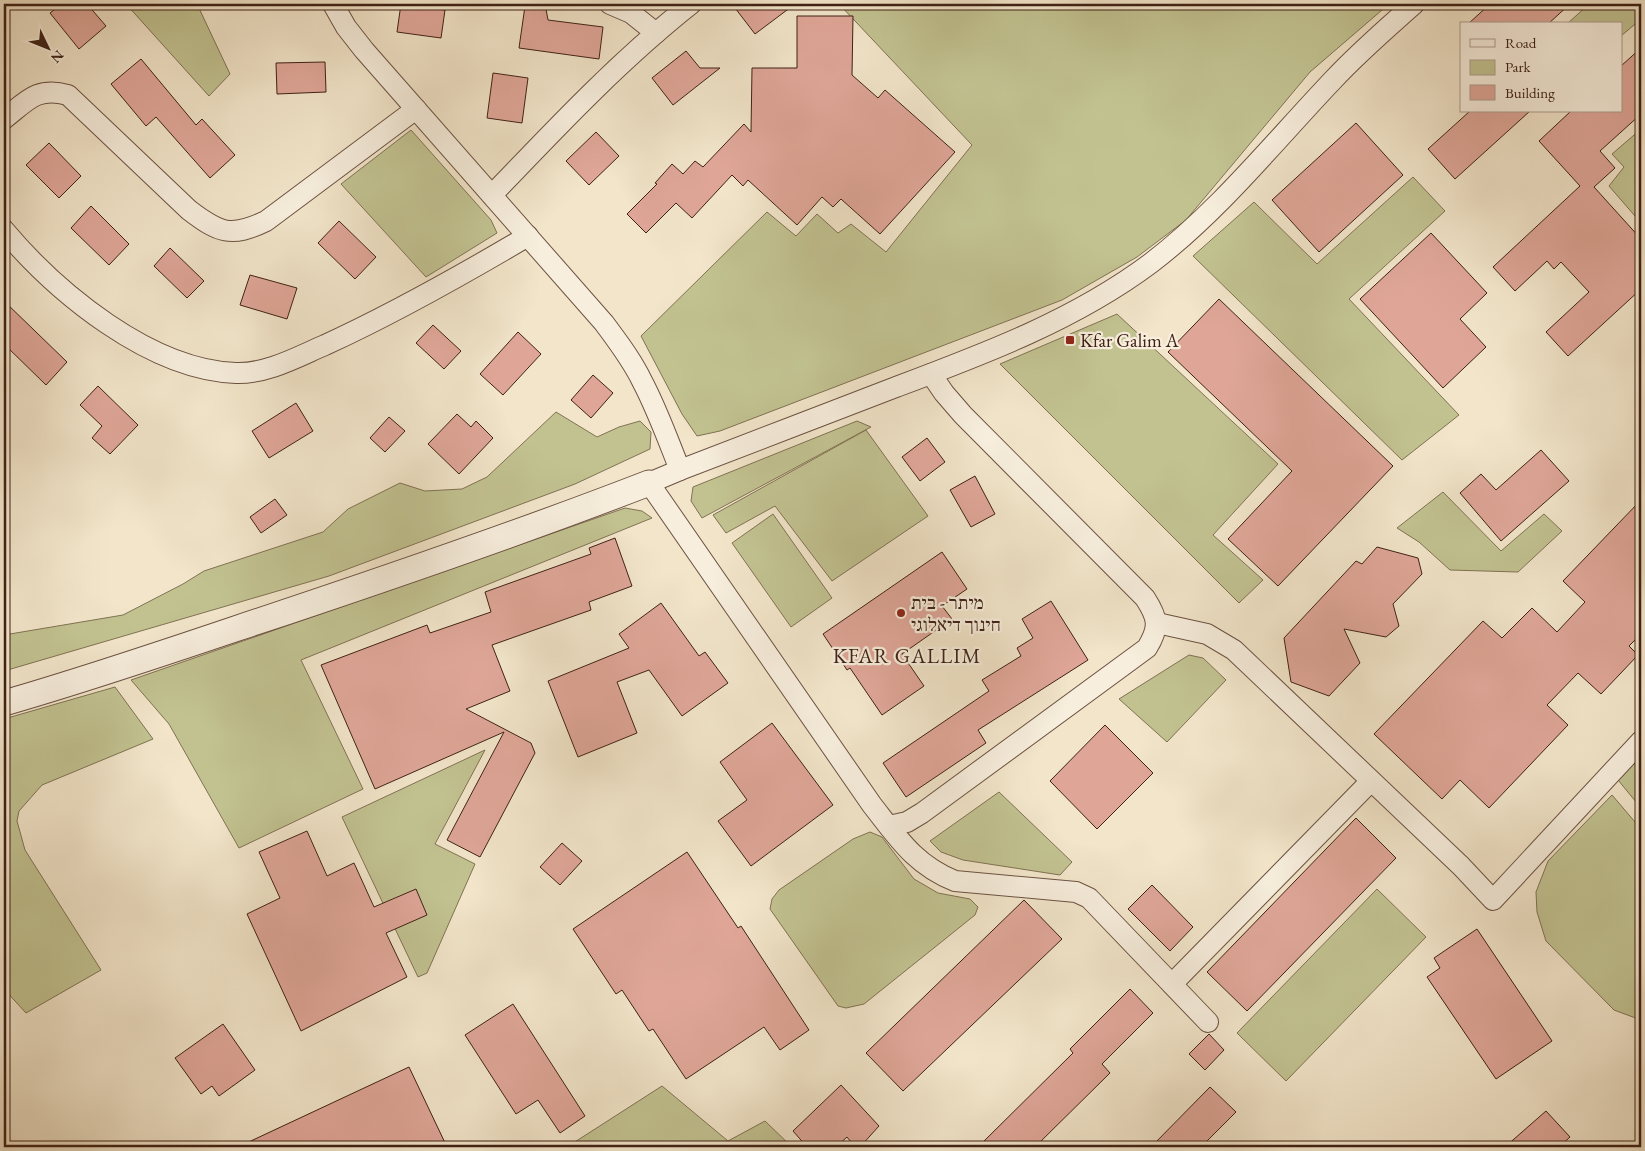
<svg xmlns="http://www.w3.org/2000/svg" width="1645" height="1151" font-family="'EB Garamond','Frank Ruhl Libre',serif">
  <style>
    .green { fill: #c2c291; stroke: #807253 }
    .building { fill: #dfa698; stroke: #3f2115 }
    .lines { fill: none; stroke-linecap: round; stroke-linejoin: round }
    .minor-casing { stroke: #6c5242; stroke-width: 22 }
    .tertiary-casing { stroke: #6c5242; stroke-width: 27 }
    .minor { stroke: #f7eedd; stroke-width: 20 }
    .tertiary { stroke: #f7eedd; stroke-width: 25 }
    .poi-dot { fill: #8f2418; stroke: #f7eedd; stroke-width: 2 }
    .labels { text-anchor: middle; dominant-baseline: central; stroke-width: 4.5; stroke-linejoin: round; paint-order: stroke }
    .poi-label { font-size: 19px; fill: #3f2115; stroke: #f7eedd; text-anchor: start }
    .quarter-label { font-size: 21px; letter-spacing: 1px; fill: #3f2115; stroke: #f7eedd }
  </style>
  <rect width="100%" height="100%" fill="#f2e5ca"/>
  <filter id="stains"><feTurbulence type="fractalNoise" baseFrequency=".004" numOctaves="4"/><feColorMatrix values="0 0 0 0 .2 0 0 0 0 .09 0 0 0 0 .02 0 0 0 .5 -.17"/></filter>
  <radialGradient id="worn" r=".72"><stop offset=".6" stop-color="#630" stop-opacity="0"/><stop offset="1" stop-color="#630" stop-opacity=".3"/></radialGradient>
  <g class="green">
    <polygon points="126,4 197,4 230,74 209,96"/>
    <polygon points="839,4 1389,4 1310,72 1186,220 1137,257 1062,300 720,431 697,436 682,414 641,336 767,212 796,236 817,214 838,233 851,224 886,252 972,145"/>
    <polygon points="1589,4 1641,4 1641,19 1621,36 1621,24 1567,24"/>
    <polygon points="1641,129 1641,223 1609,186 1624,167 1612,154"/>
    <polygon points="411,130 491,220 497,233 426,277 341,184"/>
    <polygon points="1413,177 1445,211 1349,299 1459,415 1402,460 1193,256 1254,202 1317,264"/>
    <polygon points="1117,314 1278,464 1213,535 1263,580 1239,603 1000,364"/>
    <polygon points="556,412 597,437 619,427 640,421 651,432 650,449 575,484 329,576 4,671 4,635 123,615 183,584 204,571 323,532 348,509 400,483 425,491 462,489 487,477"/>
    <polygon points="857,421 871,427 702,518 691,501 693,487"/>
    <polygon points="866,430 928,516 832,581 775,506 726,533 713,515"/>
    <polygon points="1443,492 1501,551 1544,514 1562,531 1518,572 1450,570 1419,542 1397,528"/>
    <polygon points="625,508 642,511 652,518 301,660 363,789 239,848 169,724 131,680"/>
    <polygon points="773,514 832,598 791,627 732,543"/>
    <polygon points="1189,655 1203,658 1226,680 1167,742 1119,699"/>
    <polygon points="115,687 153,739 42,785 19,811 17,821 25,850 101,970 26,1013 4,989 4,719"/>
    <polygon points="485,750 435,844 475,864 427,973 418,977 342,817"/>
    <polygon points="1641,756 1641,808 1618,780"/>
    <polygon points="999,792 1072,862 1060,875 963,860 941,852 930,841"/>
    <polygon points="1612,795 1641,829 1641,1020 1614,1010 1546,941 1537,912 1536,892 1548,861"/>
    <polygon points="870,832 882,837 914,879 938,893 970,899 978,907 975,915 864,1004 846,1008 838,1006 770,909 772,899 779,890 853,839"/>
    <polygon points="1377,889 1426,937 1286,1081 1237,1033"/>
    <polygon points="662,1086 728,1141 765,1121 792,1147 567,1147"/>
  </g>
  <g class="building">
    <polygon points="62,4 87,4 106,26 79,49 50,13"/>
    <polygon points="401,4 445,10 441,38 397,32"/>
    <polygon points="732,4 795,4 755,34"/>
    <polygon points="1490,4 1570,4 1548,24 1468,24"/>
    <polygon points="525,6 546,9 548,20 603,27 599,59 519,48"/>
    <polygon points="797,16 853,16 852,75 878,98 885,90 955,152 880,234 841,199 833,207 822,197 797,225 748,180 743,186 732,175 692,218 676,203 646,233 627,214 657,184 655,183 672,164 683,174 695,161 703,167 744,124 751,132 752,68 797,68"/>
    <polygon points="1641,48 1641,114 1600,151 1615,168 1594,187 1641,239 1641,289 1568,356 1546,332 1589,292 1561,262 1554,269 1547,261 1515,291 1493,267 1580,186 1539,141 1571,111 1621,111 1621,66"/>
    <polygon points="686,51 700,68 720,68 673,105 652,78"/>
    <polygon points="141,59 196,125 202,119 235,155 210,178 156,117 146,126 111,84"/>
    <polygon points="325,62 326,92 277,94 276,63"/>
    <polygon points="493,73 528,78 522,123 487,118"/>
    <polygon points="1470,111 1530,111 1455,179 1428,149"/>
    <polygon points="1356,123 1403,175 1319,252 1272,200"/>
    <polygon points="596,132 619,156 589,185 566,161"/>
    <polygon points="49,143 81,176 59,198 26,165"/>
    <polygon points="91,206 129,244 109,265 71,228"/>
    <polygon points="339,221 376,257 355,279 318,243"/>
    <polygon points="1431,233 1487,293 1460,319 1486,347 1443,388 1360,299"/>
    <polygon points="170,248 204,281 187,298 154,266"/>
    <polygon points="250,275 297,288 287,319 240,305"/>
    <polygon points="1219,299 1393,466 1278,586 1228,539 1292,471 1168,352"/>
    <polygon points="4,301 67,362 46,385 4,344"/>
    <polygon points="433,325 461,351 444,369 416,343"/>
    <polygon points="518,332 541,354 503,395 480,374"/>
    <polygon points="593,375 613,393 591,418 571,400"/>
    <polygon points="98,386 138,425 110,454 92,438 102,426 80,405"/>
    <polygon points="296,403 313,431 269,458 252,431"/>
    <polygon points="457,414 471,427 476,421 493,438 459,474 428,444"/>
    <polygon points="389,417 405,431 385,452 370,438"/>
    <polygon points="927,438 945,462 920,481 902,457"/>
    <polygon points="1541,450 1569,481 1501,541 1460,493 1481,474 1496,490"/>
    <polygon points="975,476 995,514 971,527 950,490"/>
    <polygon points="275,499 287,515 261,533 250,517"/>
    <polygon points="1641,500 1641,634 1629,646 1638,655 1601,694 1578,673 1547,705 1568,725 1489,808 1460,780 1442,799 1374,734 1483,621 1502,638 1532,608 1557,632 1585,602 1563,581"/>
    <polygon points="615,538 632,586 589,602 591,610 492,645 510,691 466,709 531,743 535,753 480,857 447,840 504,732 375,789 321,665 427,625 430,633 491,612 485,592 591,554 589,548"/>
    <polygon points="1377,547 1418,558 1422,574 1393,604 1399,626 1386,637 1344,629 1360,663 1329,696 1291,682 1284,638 1356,561 1362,564"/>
    <polygon points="942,552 967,589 942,606 952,619 902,654 924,686 882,715 850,668 847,670 823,634"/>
    <polygon points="1051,601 1088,660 978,730 986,743 906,797 883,763 989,691 982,680 1021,656 1017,648 1033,638 1022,619"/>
    <polygon points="661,603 699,656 705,652 728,683 682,716 649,670 617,682 637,733 578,757 548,681 629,648 619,634"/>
    <polygon points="772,723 833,805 751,866 718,821 747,800 720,762"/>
    <polygon points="1105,725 1153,773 1097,829 1050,781"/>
    <polygon points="1356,818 1396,858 1247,1011 1207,972"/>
    <polygon points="307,831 327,876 354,863 374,907 416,889 427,915 386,933 407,977 301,1031 247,914 280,898 259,852"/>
    <polygon points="562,843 582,861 560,885 540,867"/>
    <polygon points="687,852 738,928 741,926 809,1030 780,1050 764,1027 686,1079 653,1029 649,1031 622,990 616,994 573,929"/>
    <polygon points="1152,885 1193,927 1170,951 1128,909"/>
    <polygon points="1024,900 1062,939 903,1091 866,1053"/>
    <polygon points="1477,929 1552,1041 1496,1079 1427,977 1440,968 1434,958"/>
    <polygon points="1130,989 1153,1013 1102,1064 1110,1073 1035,1147 978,1147 1073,1053 1070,1049"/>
    <polygon points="513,1004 585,1116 560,1133 538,1100 516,1114 465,1035"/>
    <polygon points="223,1024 255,1070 219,1096 212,1086 201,1094 175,1058"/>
    <polygon points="1209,1034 1224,1050 1205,1070 1189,1054"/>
    <polygon points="409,1067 447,1147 238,1147"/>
    <polygon points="841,1085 879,1126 860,1147 855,1147 847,1137 836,1147 807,1147 793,1131"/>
    <polygon points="1210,1087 1236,1112 1201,1147 1151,1147"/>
    <polygon points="1546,1111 1570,1137 1559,1147 1505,1147"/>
  </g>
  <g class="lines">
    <defs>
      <g id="minor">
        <path d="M333,4L346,27L364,50L604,323C618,342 632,360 642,381C657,409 668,440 680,470"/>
        <polyline points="610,4 631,13 656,33"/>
        <path d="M4,119C27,101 37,86 68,95L189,210C219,233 231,238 266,221L416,109"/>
        <path d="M492,195C556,128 619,61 691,4"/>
        <path d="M4,230C57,293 150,370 236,373C267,374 297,357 325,345C395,313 462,275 528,236"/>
        <polyline points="1157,623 1207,634 1234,650 1461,866 1493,900 1641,741"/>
        <path d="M889,826L907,822L922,813L1147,648C1160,627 1158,618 1145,598L963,415L944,393L931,374"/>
        <polyline points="1172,984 1371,781"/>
        <path d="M1208,1022L1089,898L1076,892L955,881C915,865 898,838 872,805L649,483L680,470C752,442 824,415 896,387C984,354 1075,320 1151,263C1219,211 1274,142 1333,80C1358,53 1386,29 1414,4"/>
      </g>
      <path id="tertiary" d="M4,703C81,681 158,655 235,629C374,583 512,536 649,483"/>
    </defs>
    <use href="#minor" class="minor-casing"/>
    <use href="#tertiary" class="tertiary-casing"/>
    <use href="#minor" class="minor"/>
    <use href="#tertiary" class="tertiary"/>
  </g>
  <g class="poi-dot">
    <rect x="1065" y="335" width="10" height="10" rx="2.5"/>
    <circle cx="901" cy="613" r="5"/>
  </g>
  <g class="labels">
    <g class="poi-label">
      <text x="1080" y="340">Kfar Galim A</text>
      <text x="911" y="602">מיתר - בית<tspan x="911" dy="22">חינוך דיאלוגי</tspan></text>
    </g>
    <g class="quarter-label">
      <text x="907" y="655">KFAR GALLIM</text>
    </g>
  </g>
  <rect width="1645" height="1151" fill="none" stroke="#f2e5ca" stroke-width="20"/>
  <rect x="5" y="5" width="1635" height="1141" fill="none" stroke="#3f2115" stroke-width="2.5"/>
  <rect x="10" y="10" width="1625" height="1131" fill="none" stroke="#3f2115"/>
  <rect x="1460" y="22" width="162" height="90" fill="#f7eedd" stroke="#ad9c8d"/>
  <rect x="1470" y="39" width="25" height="8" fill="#f7eedd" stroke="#ad9c8d"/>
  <text x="1505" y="48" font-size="15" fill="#3f2115">Road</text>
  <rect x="1470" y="60" width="25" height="15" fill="#c2c291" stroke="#ad9c8d"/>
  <text x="1505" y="72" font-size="15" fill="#3f2115">Park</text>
  <rect x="1470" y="85" width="25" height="15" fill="#dfa698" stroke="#ad9c8d"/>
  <text x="1505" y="98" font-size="15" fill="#3f2115">Building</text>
  <g transform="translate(48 48) rotate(133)" stroke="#f7eedd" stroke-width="4" paint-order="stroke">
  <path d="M0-4L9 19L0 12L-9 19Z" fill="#3f2115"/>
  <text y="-8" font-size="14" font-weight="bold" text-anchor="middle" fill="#3f2115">N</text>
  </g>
  <rect width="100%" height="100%" filter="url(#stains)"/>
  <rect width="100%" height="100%" fill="url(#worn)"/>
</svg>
